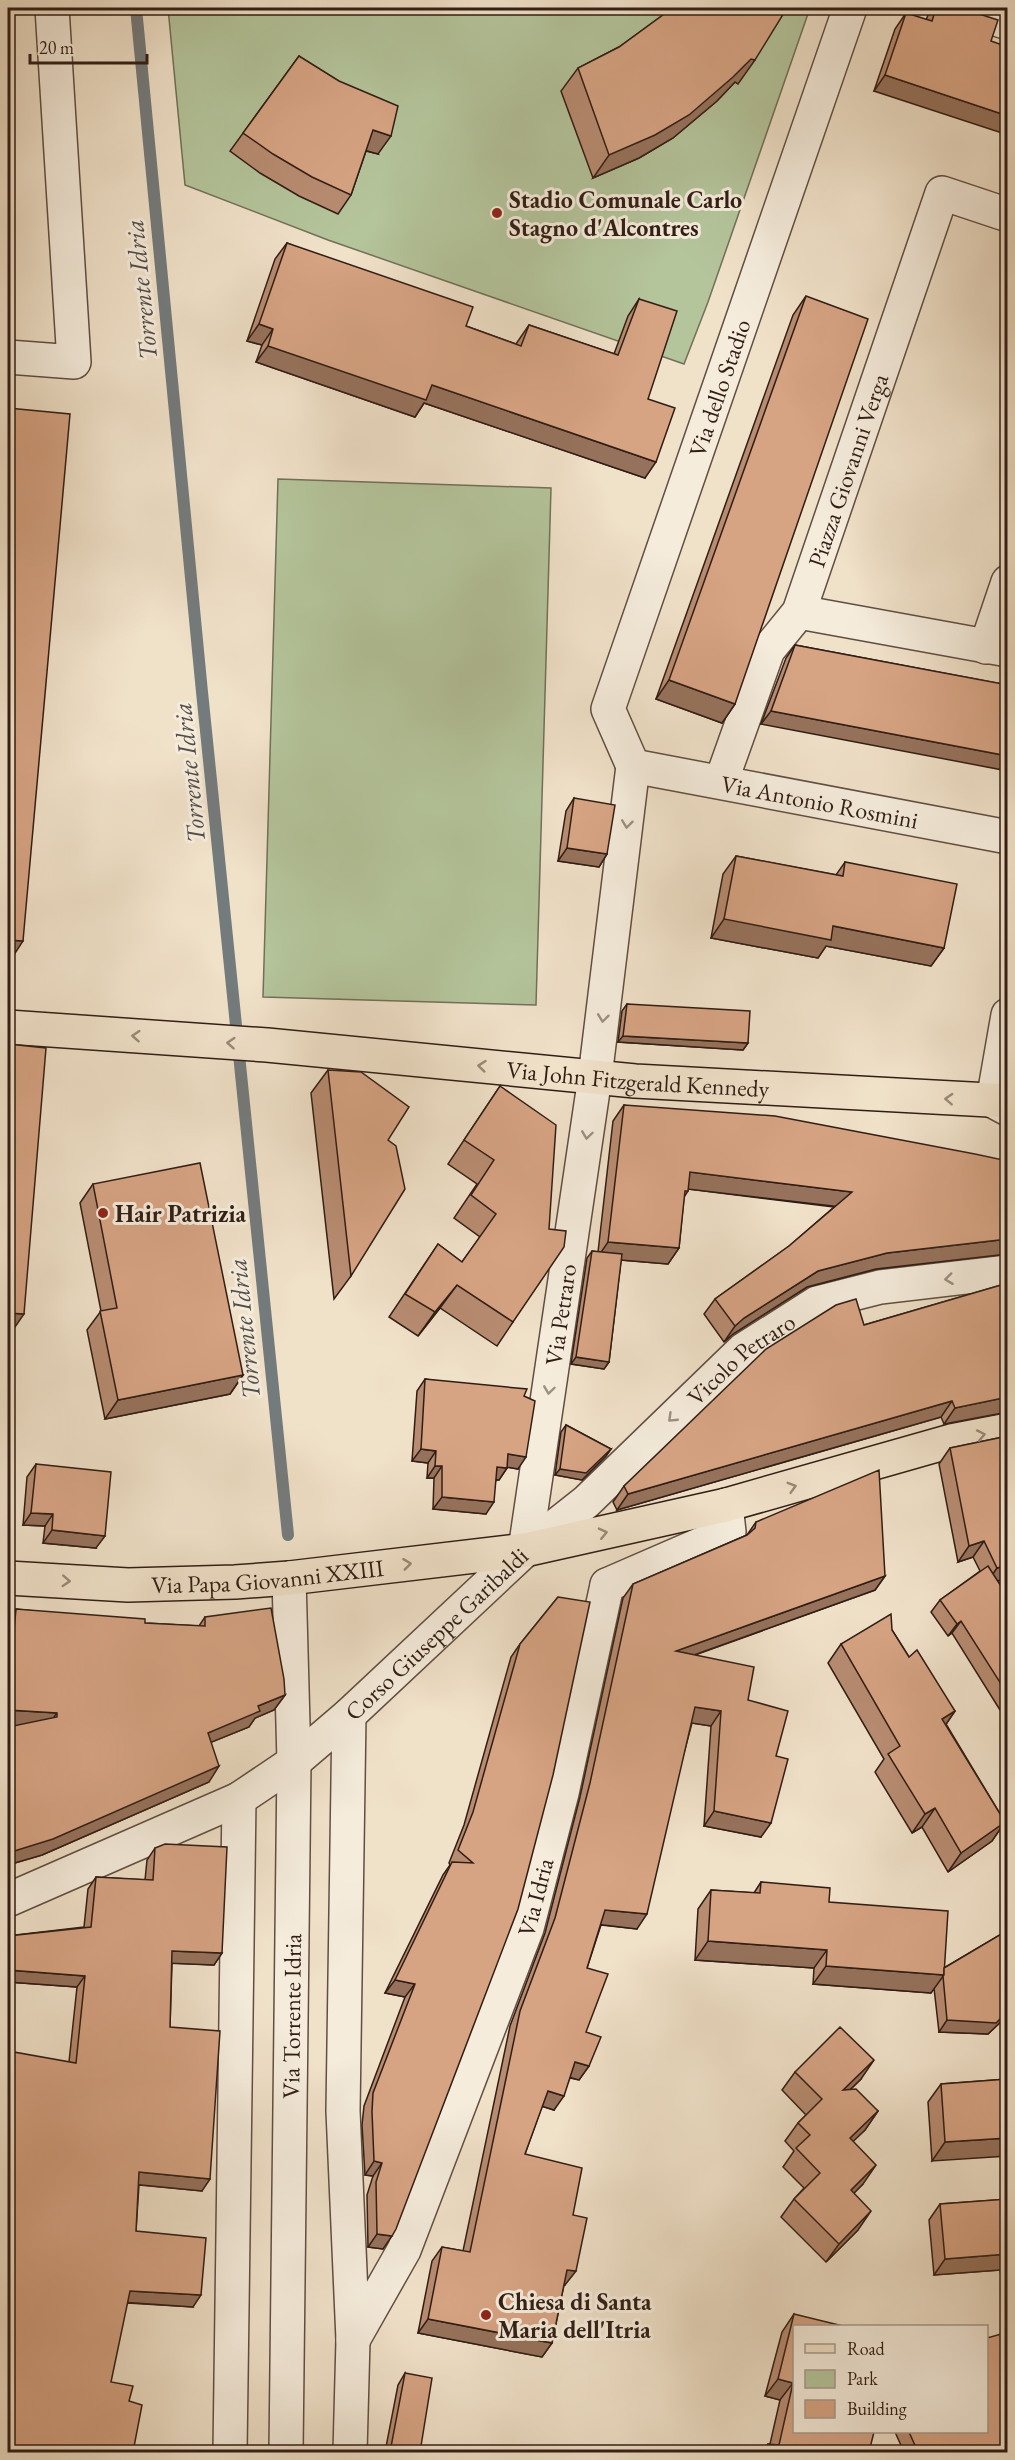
<svg xmlns="http://www.w3.org/2000/svg" width="1015" height="2460" font-family="'EB Garamond',serif">
  <style>
    .green { fill: #b4c49b; stroke: #727058; stroke-width: 1.5 }
    .lines { fill: none; stroke-linecap: round; stroke-linejoin: round }
    .stream { stroke: #747b7d; stroke-width: 12 }
    .pedestrian-casing { stroke: #614e42; stroke-width: 36 }
    .minor-casing { stroke: #614e42; stroke-width: 36 }
    .tertiary-casing { stroke: #614e42; stroke-width: 36 }
    .primary-casing { stroke: #311d15; stroke-width: 36 }
    .pedestrian { stroke: #f5ecdc; stroke-width: 33 }
    .minor { stroke: #f5ecdc; stroke-width: 33 }
    .tertiary { stroke: #f5ecdc; stroke-width: 33 }
    .primary { stroke: #f0e1c9; stroke-width: 33 }
    .wall { fill: #b88c71; stroke: #311d15; stroke-width: 1.5 }
    .shaded-wall { fill: #96725c; stroke: #311d15; stroke-width: 1.5 }
    .building { fill: #d6a383; stroke: #311d15; stroke-width: 1.5 }
    .oneway { stroke: #9d8f82 }
    .oneway2 { stroke: #9a8978 }
    .poi-dot { fill: #8f2418; stroke: #f5ecdc; stroke-width: 2 }
    .labels { text-anchor: middle; dominant-baseline: central; stroke-width: 6; stroke-linejoin: round; paint-order: stroke }
    .poi-label { font-size: 24px; font-weight: bold; fill: #311d15; stroke: #f5ecdc; text-anchor: start }
    .street-label { font-size: 24px; fill: #311d15; stroke: #f5ecdc }
    .water-label { font-size: 26px; font-style: italic; fill: #534c49; stroke: #f5ecdc }
  </style>
  <rect width="100%" height="100%" fill="#f0e1c9"/>
  <filter id="stains"><feTurbulence type="fractalNoise" baseFrequency=".00333" numOctaves="4"/><feColorMatrix values="0 0 0 0 .2 0 0 0 0 .09 0 0 0 0 .02 0 0 0 .5 -.17"/></filter>
  <radialGradient id="worn" r=".72"><stop offset=".6" stop-color="#630" stop-opacity="0"/><stop offset="1" stop-color="#630" stop-opacity=".3"/></radialGradient>
  <g class="green">
    <polygon points="168,8 810,8 708,302 684,364 328,240 185,185"/>
    <polygon points="278,479 551,488 536,1005 263,997"/>
  </g>
  <g class="lines">
    <polyline class="stream" points="136,8 202,692 288,1535"/>
    <defs>
      <polyline id="pedestrian" points="607,1585 729,1532 726,1505"/>
      <g id="minor">
        <polyline points="962,8 1008,23"/>
        <polyline points="8,357 74,362 52,8"/>
        <polyline points="799,612 1008,650"/>
        <polyline points="986,647 1008,582"/>
        <path id="s1" d="M721,782L768,650L799,612L942,193L1008,215"/>
        <polyline points="1008,1015 993,1101 1008,1109"/>
        <path id="s2" d="M525,1550L595,1077"/>
        <polyline points="349,1715 343,2111 353,2340 350,2452"/>
        <path id="s3" d="M8,1900L239,1799L294,1762L349,1715L525,1550L586,1502L743,1350L817,1303L880,1287L1008,1272"/>
        <path id="s4" d="M353,2340L404,2250L527,1928L562,1793L607,1585"/>
        <polyline points="230,2452 239,1799"/>
        <path id="s5" d="M286,2452L294,1762L289,1578"/>
      </g>
      <g id="tertiary">
        <path id="s6" d="M633,766L608,709L850,8"/>
        <path id="s7" d="M633,766L1008,837"/>
        <polyline points="595,1077 633,766"/>
      </g>
      <g id="primary">
        <path id="s8" d="M8,1027L267,1045L635,1081L1008,1101"/>
        <path id="s9" d="M8,1578L128,1585L235,1582L289,1578L525,1550L726,1505L951,1441L1008,1430"/>
      </g>
    </defs>
    <use href="#pedestrian" class="pedestrian-casing"/>
    <use href="#minor" class="minor-casing"/>
    <use href="#tertiary" class="tertiary-casing"/>
    <use href="#primary" class="primary-casing"/>
    <use href="#pedestrian" class="pedestrian"/>
    <use href="#minor" class="minor"/>
    <use href="#tertiary" class="tertiary"/>
    <use href="#primary" class="primary"/>
  </g>
  <g class="wall">
    <polygon points="931,8 964,8 991,41 874,91 895,29 906,13 926,20"/>
    <polygon points="667,12 738,84 735,82 717,101 673,138 639,158 593,178 561,91 578,68 619,47"/>
    <polygon points="299,56 378,154 366,151 351,195 338,214 299,196 260,173 230,151"/>
    <polygon points="287,243 466,326 516,344 529,325 614,354 628,316 639,299 648,399 645,478 424,403 415,417 256,362 262,345 247,341 275,259"/>
    <polygon points="806,296 735,704 722,723 656,699 793,315"/>
    <polygon points="795,645 1008,685 761,724 786,658"/>
    <polygon points="574,798 607,854 599,867 558,861 566,811"/>
    <polygon points="736,856 836,875 845,862 944,948 931,966 826,946 818,958 711,938 723,874"/>
    <polygon points="627,1004 748,1043 743,1050 618,1042 622,1011"/>
    <polygon points="328,1070 388,1140 351,1276 334,1299 311,1093"/>
    <polygon points="500,1086 513,1322 497,1346 440,1308 418,1336 389,1317 438,1244 462,1262 480,1237 454,1218 477,1184 448,1164"/>
    <polygon points="624,1105 1006,1253 876,1269 807,1287 733,1334 724,1342 704,1314 715,1299 789,1246 834,1207 688,1189 688,1191 684,1197 679,1248 668,1264 621,1260 609,1362 604,1369 571,1364 587,1258 592,1251 598,1252 613,1121"/>
    <polygon points="93,1184 243,1375 230,1394 105,1419 87,1330 101,1311 80,1203"/>
    <polygon points="1008,1283 1008,1412 944,1424 941,1417 617,1510 613,1502 624,1486 864,1325"/>
    <polygon points="425,1379 524,1396 518,1469 507,1467 507,1468 499,1480 496,1480 486,1514 433,1509 434,1478 427,1478 428,1463 412,1461 417,1391"/>
    <polygon points="566,1425 611,1449 606,1456 582,1480 555,1475 561,1432"/>
    <polygon points="1008,1436 998,1581 1008,1597 1008,1717 1005,1718 952,1633 948,1636 931,1612 940,1600 980,1571 973,1557 958,1562 939,1464 950,1448"/>
    <polygon points="36,1464 96,1548 43,1543 45,1526 23,1525 27,1477"/>
    <polygon points="756,1522 885,1576 875,1590 695,1655 748,1700 776,1756 761,1837 704,1826 711,1726 692,1723 637,1929 601,1925 587,1968 586,2032 589,2066 579,2080 570,2078 554,2110 542,2106 525,2154 573,2215 565,2285 564,2285 552,2343 542,2357 418,2333 432,2261 442,2247 463,2251 510,2026 545,1933 580,1797 623,1598 633,1584 747,1535"/>
    <polygon points="558,1597 383,2249 368,2247 367,2195 373,2176 365,2175 362,2125 364,2106 405,1997 385,1993 443,1875 450,1865 449,1863 464,1825 511,1657 520,1644"/>
    <polygon points="16,1609 145,1623 199,1626 205,1617 285,1695 274,1710 255,1718 249,1727 211,1742 209,1782 42,1855 8,1865 8,1727 12,1727 8,1726 8,1621"/>
    <polygon points="892,1630 909,1657 955,1711 946,1724 1005,1822 992,1841 948,1872 922,1827 912,1833 875,1772 884,1759 828,1663 841,1644"/>
    <polygon points="155,1848 222,1953 214,1965 172,1963 170,2027 202,2191 139,2185 136,2231 193,2307 127,2303 8,2452 69,2062 77,1987 8,1982 8,1936 84,1927 88,1889 96,1877 145,1880 147,1860"/>
    <polygon points="761,1882 829,1902 944,1968 1008,1930 1008,2015 988,2034 939,2032 934,1988 931,1993 813,1984 814,1968 695,1960 698,1909 711,1890 754,1893"/>
    <polygon points="795,2072 861,2079 850,2090 878,2111 865,2130 853,2141 863,2184 854,2193 858,2230 826,2262 781,2217 794,2199 804,2188 783,2167 794,2151 785,2141 798,2123 806,2115 782,2090"/>
    <polygon points="1008,2079 932,2161 928,2102 941,2084"/>
    <polygon points="1008,2199 1008,2310 1000,2270 934,2275 929,2220 940,2204"/>
    <polygon points="794,2314 869,2452 762,2452 768,2444 770,2444 780,2400 765,2396 782,2332"/>
    <polygon points="405,2373 420,2452 385,2452 398,2385"/>
    <polygon points="895,2432 987,2432 1008,2452 904,2452"/>
  </g>
  <g class="shaded-wall">
    <polygon points="751,59 755,60 738,84 735,82 717,101 673,138 639,158 593,178 609,155"/>
    <polygon points="885,75 1008,116 1008,135 874,91"/>
    <polygon points="373,130 391,136 378,154 360,149"/>
    <polygon points="259,324 273,329 262,345 247,341"/>
    <polygon points="268,346 432,385 656,462 645,478 424,403 415,417 256,362"/>
    <polygon points="669,680 735,704 722,723 656,699"/>
    <polygon points="771,711 1008,756 1008,771 761,724"/>
    <polygon points="567,848 607,854 599,867 558,861"/>
    <polygon points="724,919 833,926 944,948 931,966 826,946 818,958 711,938"/>
    <polygon points="8,940 23,941 8,964"/>
    <polygon points="623,1036 748,1043 743,1050 618,1042"/>
    <polygon points="690,1172 852,1192 841,1207 679,1188"/>
    <polygon points="1008,1239 1008,1254 876,1269 807,1287 733,1334 724,1342 735,1326 744,1318 818,1271 887,1253"/>
    <polygon points="608,1242 679,1248 668,1264 597,1258"/>
    <polygon points="457,1285 440,1308 418,1336 435,1312"/>
    <polygon points="8,1313 24,1314 8,1337"/>
    <polygon points="576,1357 609,1362 604,1369 571,1364"/>
    <polygon points="243,1375 230,1394 105,1419 118,1400"/>
    <polygon points="1008,1397 1008,1412 944,1424 955,1408"/>
    <polygon points="952,1401 941,1417 617,1510 628,1494"/>
    <polygon points="421,1449 436,1451 428,1463 412,1461"/>
    <polygon points="611,1449 606,1456 582,1480 555,1475 560,1469"/>
    <polygon points="508,1454 526,1457 518,1469 500,1466"/>
    <polygon points="435,1466 442,1466 434,1478 427,1478"/>
    <polygon points="497,1467 507,1468 499,1480 489,1479"/>
    <polygon points="442,1497 494,1502 486,1514 433,1509"/>
    <polygon points="31,1513 53,1514 45,1526 23,1525"/>
    <polygon points="52,1530 105,1536 96,1548 43,1543"/>
    <polygon points="984,1541 973,1557 958,1562 969,1546"/>
    <polygon points="1008,1565 1008,1578 986,1584 997,1568"/>
    <polygon points="885,1576 875,1590 666,1665 676,1651"/>
    <polygon points="961,1621 952,1633 948,1636 957,1624"/>
    <polygon points="285,1695 274,1710 255,1718 249,1727 197,1748 208,1733 258,1706"/>
    <polygon points="695,1707 721,1711 711,1726 685,1722"/>
    <polygon points="8,1710 57,1713 46,1728 8,1726"/>
    <polygon points="955,1711 942,1730 942,1719"/>
    <polygon points="219,1766 209,1782 42,1855 8,1865 8,1853"/>
    <polygon points="935,1808 922,1827 912,1833 925,1814"/>
    <polygon points="714,1811 771,1823 761,1837 704,1826"/>
    <polygon points="1005,1822 992,1841 948,1872 961,1853"/>
    <polygon points="605,1910 647,1914 637,1929 595,1924"/>
    <polygon points="708,1941 827,1950 814,1968 695,1960"/>
    <polygon points="172,1951 222,1953 214,1965 164,1963"/>
    <polygon points="826,1966 944,1975 931,1993 813,1984"/>
    <polygon points="8,1970 85,1976 77,1987 8,1982"/>
    <polygon points="395,1980 415,1984 405,1997 385,1993"/>
    <polygon points="1008,2011 1008,2015 988,2034 939,2032 947,2020"/>
    <polygon points="874,2060 861,2079 830,2109 843,2090"/>
    <polygon points="575,2062 589,2066 579,2080 565,2076"/>
    <polygon points="548,2091 564,2096 554,2110 538,2105"/>
    <polygon points="878,2111 865,2130 837,2157 850,2138"/>
    <polygon points="1008,2138 1008,2156 932,2161 945,2142"/>
    <polygon points="374,2161 382,2163 373,2176 365,2175"/>
    <polygon points="876,2165 863,2184 838,2209 851,2190"/>
    <polygon points="139,2172 210,2179 202,2191 131,2184"/>
    <polygon points="871,2211 858,2230 826,2262 839,2244"/>
    <polygon points="377,2234 392,2236 383,2249 368,2247"/>
    <polygon points="1008,2254 1008,2259 1000,2270 934,2275 945,2259"/>
    <polygon points="567,2270 576,2271 565,2285 557,2284"/>
    <polygon points="130,2291 201,2295 193,2307 121,2302"/>
    <polygon points="428,2319 552,2343 542,2357 418,2333"/>
    <polygon points="778,2379 793,2383 780,2400 765,2396"/>
    <polygon points="1008,2445 1008,2452 985,2452"/>
  </g>
  <g class="building">
    <polygon points="671,8 787,8 755,60 751,59 733,77 689,115 655,135 609,155 578,68 619,47 667,12"/>
    <polygon points="936,8 964,8 967,10 998,20 991,41 1008,47 1008,116 885,75 906,13 932,21"/>
    <polygon points="299,56 339,81 398,106 391,136 373,130 351,195 312,177 273,154 243,133"/>
    <polygon points="287,243 473,307 466,326 521,346 529,325 618,355 639,299 677,311 648,399 675,408 656,462 432,385 426,400 268,346 273,329 259,324"/>
    <polygon points="806,296 868,319 735,704 669,680"/>
    <polygon points="8,408 70,414 23,941 8,940"/>
    <polygon points="795,645 1008,685 1008,756 771,711"/>
    <polygon points="574,798 615,805 607,854 567,848"/>
    <polygon points="736,856 843,876 845,862 957,884 944,948 833,926 831,940 724,919"/>
    <polygon points="627,1004 750,1011 748,1043 623,1036"/>
    <polygon points="8,1044 46,1048 24,1314 8,1313"/>
    <polygon points="328,1070 361,1072 409,1107 388,1140 396,1146 405,1189 351,1276"/>
    <polygon points="500,1086 556,1125 549,1229 566,1231 564,1247 513,1322 457,1285 435,1312 405,1294 438,1244 462,1262 496,1214 471,1195 494,1160 464,1140"/>
    <polygon points="624,1105 775,1116 975,1154 1008,1161 1008,1239 887,1253 818,1271 744,1318 735,1326 715,1299 789,1246 852,1192 690,1172 688,1191 685,1191 679,1248 608,1242"/>
    <polygon points="200,1163 243,1375 118,1400 100,1311 117,1308 93,1184"/>
    <polygon points="592,1251 622,1254 609,1362 576,1357"/>
    <polygon points="1008,1283 1008,1397 955,1408 952,1401 628,1494 624,1486 766,1349 836,1305 856,1299 864,1325"/>
    <polygon points="425,1379 527,1389 524,1396 535,1401 526,1457 508,1454 507,1468 497,1467 494,1502 442,1497 442,1466 435,1466 436,1451 421,1449"/>
    <polygon points="566,1425 611,1449 586,1473 560,1469"/>
    <polygon points="1008,1436 1008,1565 997,1568 984,1541 969,1546 950,1448"/>
    <polygon points="36,1464 111,1472 105,1536 52,1530 53,1514 31,1513"/>
    <polygon points="879,1470 885,1576 676,1651 754,1667 748,1700 788,1711 776,1756 788,1759 771,1823 714,1811 721,1711 695,1707 647,1914 605,1910 587,1968 608,1974 586,2032 601,2037 589,2066 575,2062 564,2096 548,2091 525,2154 582,2168 573,2215 587,2218 576,2271 567,2270 552,2343 428,2319 442,2247 470,2252 520,2011 555,1918 590,1783 633,1584 747,1535 755,1528 756,1522"/>
    <polygon points="988,1566 1008,1597 1008,1695 961,1621 957,1624 940,1600"/>
    <polygon points="558,1597 590,1602 553,1775 518,1909 396,2229 392,2236 377,2234 376,2182 382,2163 374,2161 372,2112 373,2093 415,1984 395,1980 452,1862 473,1863 458,1850 473,1812 520,1644"/>
    <polygon points="271,1608 284,1679 285,1695 258,1706 260,1711 208,1733 219,1766 53,1839 8,1853 8,1727 57,1717 57,1713 8,1710 8,1694 16,1609 145,1619 145,1623 205,1626 205,1617"/>
    <polygon points="891,1614 892,1630 909,1657 917,1650 955,1711 942,1719 1005,1822 961,1853 935,1808 925,1814 888,1754 900,1746 841,1644"/>
    <polygon points="165,1844 227,1847 222,1953 172,1951 170,2027 220,2031 210,2179 139,2172 136,2231 206,2238 201,2295 130,2291 111,2382 133,2386 129,2401 142,2405 133,2452 8,2452 8,2051 76,2063 85,1976 8,1970 8,1936 91,1927 96,1877 153,1880 155,1848"/>
    <polygon points="761,1882 830,1888 829,1902 948,1911 944,1975 826,1966 827,1950 708,1941 711,1890 760,1893"/>
    <polygon points="1008,1930 1008,2011 996,2023 947,2020 943,1976 944,1975 944,1968"/>
    <polygon points="840,2027 874,2060 843,2090 856,2089 878,2111 850,2138 876,2165 851,2190 871,2211 839,2244 794,2199 820,2173 796,2148 810,2135 798,2123 822,2099 795,2072"/>
    <polygon points="1008,2079 1008,2138 945,2142 941,2084"/>
    <polygon points="1008,2199 1008,2254 945,2259 940,2204"/>
    <polygon points="794,2314 843,2326 795,2326 795,2432 874,2432 869,2452 770,2452 768,2444 779,2445 793,2383 778,2379"/>
    <polygon points="1008,2332 1008,2445 985,2452 918,2452 909,2432 987,2432 987,2338"/>
    <polygon points="405,2373 432,2378 420,2452 390,2452"/>
    <polygon points="635,2450 636,2452 623,2452"/>
  </g>
  <defs><path id="oneway-chevron" d="M-2-3.5L2.5 0L-2 3.5" fill="none" stroke-width="1.6" stroke-linecap="round" stroke-linejoin="round" transform="scale(1.5)"/></defs>
  <g class="oneway">
    <use href="#oneway-chevron" transform="translate(627 824) rotate(97)"/>
    <use href="#oneway-chevron" transform="translate(603 1018) rotate(97)"/>
    <use href="#oneway-chevron" transform="translate(587 1135) rotate(98)"/>
    <use href="#oneway-chevron" transform="translate(949 1279) rotate(173)"/>
    <use href="#oneway-chevron" transform="translate(549 1390) rotate(98)"/>
    <use href="#oneway-chevron" transform="translate(672 1418) rotate(136)"/>
  </g>
  <g class="oneway2">
    <use href="#oneway-chevron" transform="translate(136 1036) rotate(-176)"/>
    <use href="#oneway-chevron" transform="translate(231 1043) rotate(-176)"/>
    <use href="#oneway-chevron" transform="translate(482 1066) rotate(-174)"/>
    <use href="#oneway-chevron" transform="translate(949 1099) rotate(-177)"/>
    <use href="#oneway-chevron" transform="translate(981 1435) rotate(-11)"/>
    <use href="#oneway-chevron" transform="translate(792 1487) rotate(-16)"/>
    <use href="#oneway-chevron" transform="translate(603 1533) rotate(-13)"/>
    <use href="#oneway-chevron" transform="translate(407 1564) rotate(-7)"/>
    <use href="#oneway-chevron" transform="translate(66 1581) rotate(3)"/>
  </g>
  <g class="poi-dot">
    <circle cx="497" cy="213" r="6"/>
    <circle cx="103" cy="1213" r="6"/>
    <circle cx="486" cy="2315" r="6"/>
  </g>
  <g class="labels">
    <g class="poi-label">
      <text x="509" y="199">Stadio Comunale Carlo<tspan x="509" dy="28">Stagno d'Alcontres</tspan></text>
      <text x="115" y="1213">Hair Patrizia</text>
      <text x="498" y="2301">Chiesa di Santa<tspan x="498" dy="28">Maria dell'Itria</tspan></text>
    </g>
    <g class="street-label">
      <text stroke="none"><textPath href="#s6" startOffset="402">Via dello Stadio</textPath></text>
      <text stroke="none"><textPath href="#s1" startOffset="339">Piazza Giovanni Verga</textPath></text>
      <text stroke="none"><textPath href="#s7" startOffset="190">Via Antonio Rosmini</textPath></text>
      <text stroke="none"><textPath href="#s8" startOffset="632">Via John Fitzgerald Kennedy</textPath></text>
      <text stroke="none"><textPath href="#s2" startOffset="238">Via Petraro</textPath></text>
      <text stroke="none"><textPath href="#s3" startOffset="921">Vicolo Petraro</textPath></text>
      <text stroke="none"><textPath href="#s9" startOffset="260">Via Papa Giovanni XXIII</textPath></text>
      <text stroke="none"><textPath href="#s3" startOffset="510">Corso Giuseppe Garibaldi</textPath></text>
      <text stroke="none"><textPath href="#s4" startOffset="480">Via Idria</textPath></text>
      <text stroke="none"><textPath href="#s5" startOffset="436">Via Torrente Idria</textPath></text>
    </g>
    <g class="water-label">
      <text transform="translate(141 290) rotate(-96)">Torrente Idria</text>
      <text transform="translate(189 773) rotate(-96)">Torrente Idria</text>
      <text transform="translate(244 1329) rotate(-96)">Torrente Idria</text>
    </g>
  </g>
  <rect width="1015" height="2460" fill="none" stroke="#f0e1c9" stroke-width="30"/>
  <rect x="9" y="9" width="997" height="2442" fill="none" stroke="#311d15" stroke-width="3"/>
  <rect x="15" y="15" width="985" height="2430" fill="none" stroke="#311d15" stroke-width="1.5"/>
  <rect x="793" y="2325" width="195" height="108" fill="#f5ecdc" stroke="#a7998c" stroke-width="1.5"/>
  <rect x="805" y="2344" width="30" height="9" fill="#f0e1c9" stroke="#a7998c" stroke-width="1.5"/>
  <text x="847" y="2355" font-size="18" fill="#311d15">Road</text>
  <rect x="805" y="2370" width="30" height="18" fill="#b4c49b" stroke="#a7998c" stroke-width="1.5"/>
  <text x="847" y="2385" font-size="18" fill="#311d15">Park</text>
  <rect x="805" y="2400" width="30" height="18" fill="#d6a383" stroke="#a7998c" stroke-width="1.5"/>
  <text x="847" y="2415" font-size="18" fill="#311d15">Building</text>
  <path d="M30 54v9h117v-9" fill="none" stroke="#311d15" stroke-width="3"/>
  <text x="39" y="54" font-size="18" fill="#311d15" stroke="#f5ecdc" stroke-width="4.5" paint-order="stroke">20 m</text>
  <rect width="100%" height="100%" filter="url(#stains)"/>
  <rect width="100%" height="100%" fill="url(#worn)"/>
</svg>
